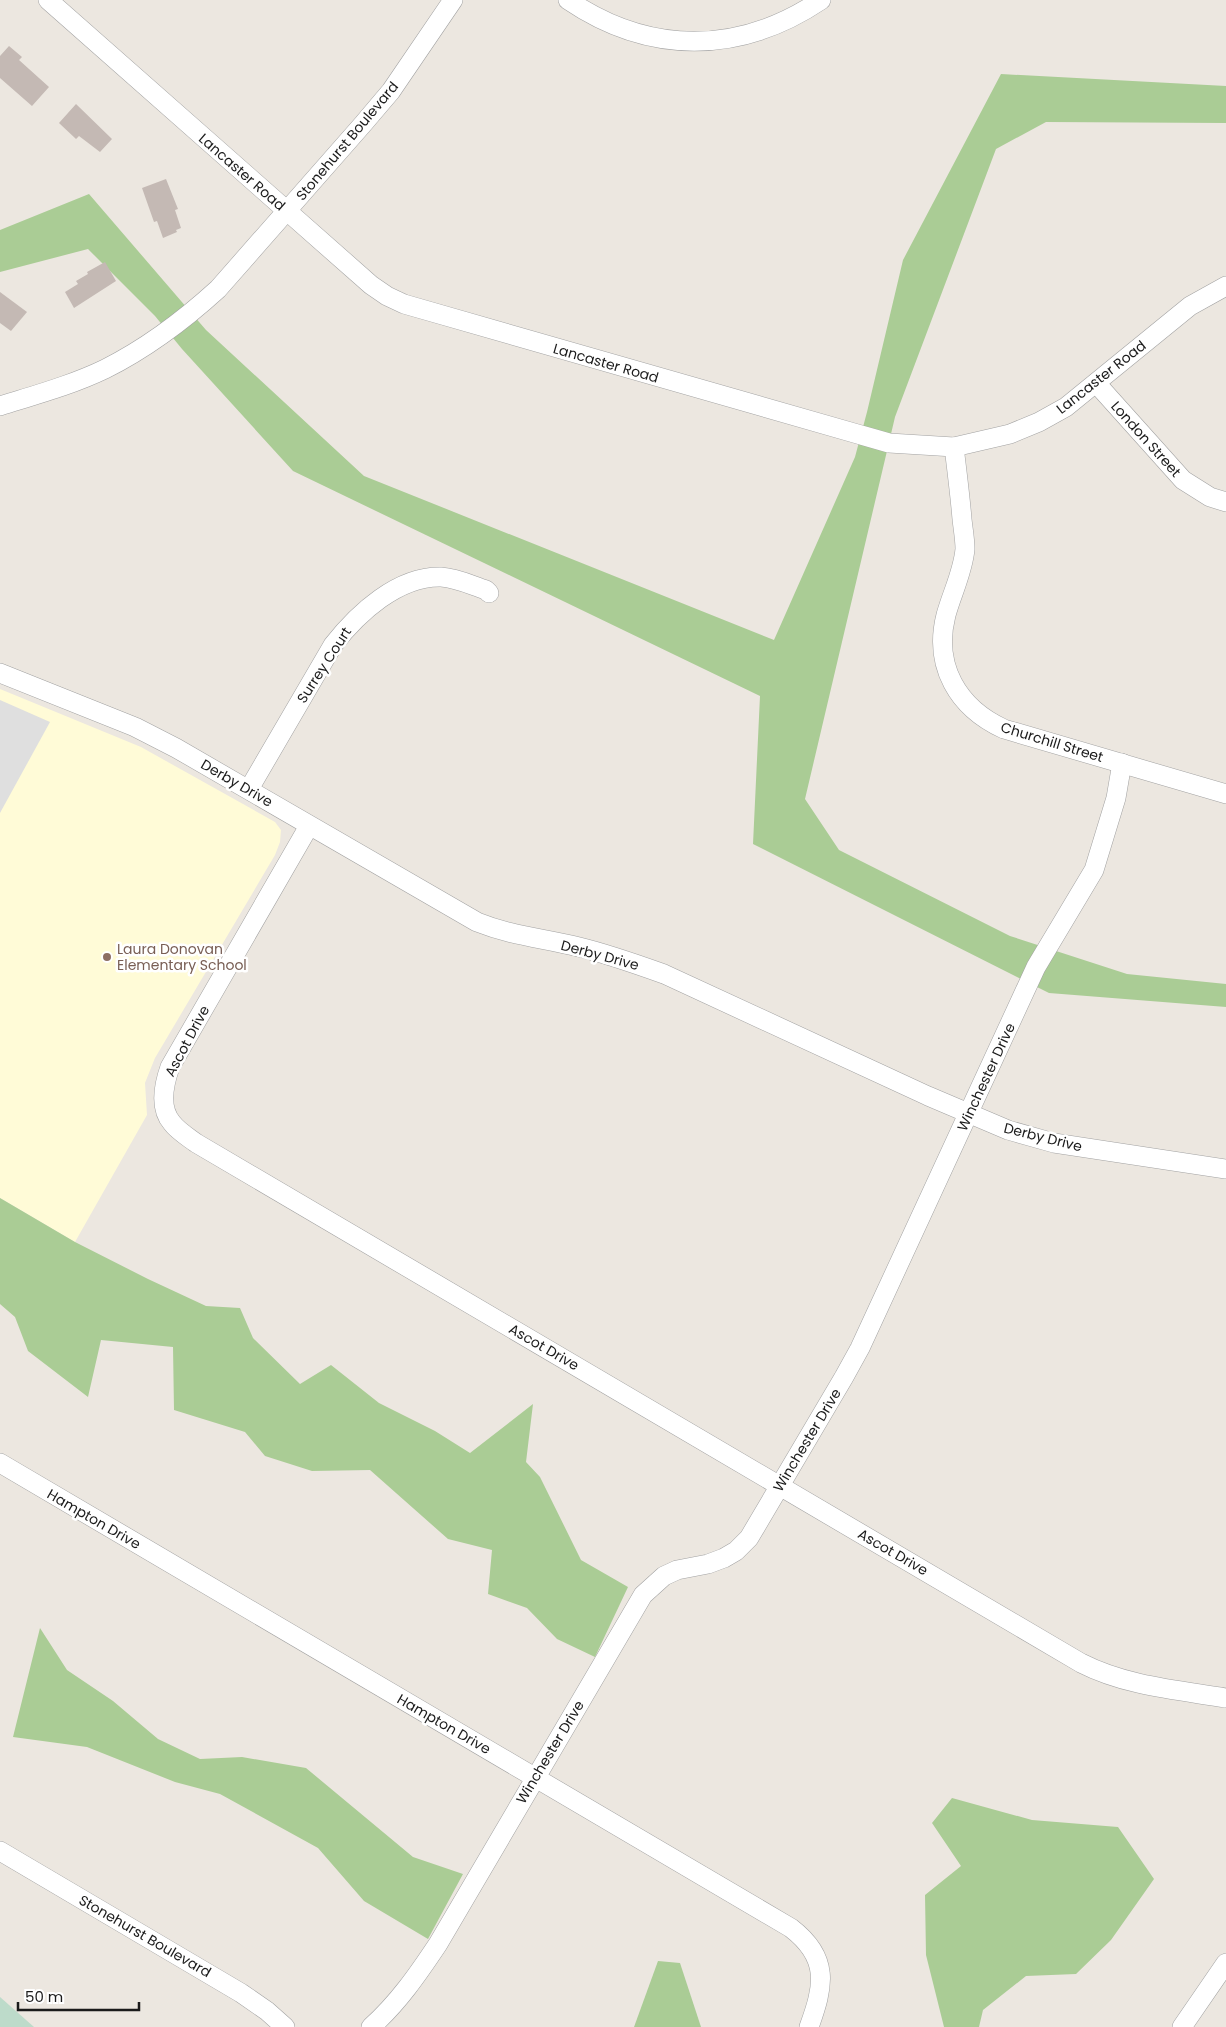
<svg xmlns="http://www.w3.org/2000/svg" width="1226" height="2027" font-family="Poppins,sans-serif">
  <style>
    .education { fill: #fffbd7 }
    .forest { fill: #aacc95 }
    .wetland { fill: #bddbca }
    .parking { fill: #dfdfdf }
    .building { fill: #c4b9b4 }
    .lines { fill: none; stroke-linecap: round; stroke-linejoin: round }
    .street-casing { stroke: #a2a2a2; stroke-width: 20 }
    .street { stroke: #fff; stroke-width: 19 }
    .education-dot { fill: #8d6e63; stroke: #fff; stroke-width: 2 }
    .labels { text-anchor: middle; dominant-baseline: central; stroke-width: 5; stroke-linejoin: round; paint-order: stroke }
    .street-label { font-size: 14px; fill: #1b1b1b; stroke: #fff }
    .education-label { font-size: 14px; fill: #785e54; stroke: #fff; text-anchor: start }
  </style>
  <rect width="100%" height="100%" fill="#ece7e0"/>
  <polygon class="education" points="0,689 141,747 275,822 281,830 280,842 275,855 155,1058 145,1083 147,1115 75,1242 0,1198"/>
  <g class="forest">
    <polygon points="1001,74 1226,86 1226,123 1046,122 996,149 895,417 805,799 839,850 1010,936 1127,974 1226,984 1226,1007 1049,993 753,844 760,696 293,471 182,349 155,316 88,249 0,272 0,230 89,194 206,330 364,476 774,640 855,457 867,412 903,260"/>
    <polygon points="0,1198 75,1242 148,1279 206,1306 240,1308 253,1338 300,1384 331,1365 379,1403 435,1431 470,1453 533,1404 526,1462 540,1477 581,1560 628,1587 595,1657 557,1639 527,1608 488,1594 492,1550 448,1539 370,1470 312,1471 265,1456 245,1432 174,1410 173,1347 101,1340 88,1397 28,1351 15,1317 0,1304"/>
    <polygon points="40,1628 67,1670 113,1701 158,1739 200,1759 242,1757 306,1768 413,1857 463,1874 428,1939 364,1901 318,1848 220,1794 175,1782 87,1747 13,1737"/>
    <polygon points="952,1798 1032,1820 1118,1827 1154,1879 1111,1940 1076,1974 1026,1976 983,2010 979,2027 944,2027 926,1955 925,1895 961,1866 932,1823"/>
    <polygon points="658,1961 680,1963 701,2027 634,2027"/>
  </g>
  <polygon class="wetland" points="0,1997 34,2027 0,2027"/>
  <polygon class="parking" points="0,700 50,722 0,813"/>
  <g class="building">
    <polygon points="9,46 22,57 19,60 49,87 32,106 0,78 0,56"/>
    <polygon points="76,104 112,139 100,152 79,136 76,139 59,123"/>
    <polygon points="166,179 178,209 175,210 181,228 176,230 177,232 163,238 157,221 154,222 142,188"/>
    <polygon points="105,262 116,281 74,308 65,292 78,284 76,281 88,274 87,272"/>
    <polygon points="0,292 27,312 11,331 0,323"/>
  </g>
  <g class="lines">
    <defs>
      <g id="street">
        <polyline points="48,0 371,285 387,296 404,304 889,443 954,447 1010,434 1039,422 1066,407 1190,306 1226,286"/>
        <path d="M568,0C649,55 739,55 821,0"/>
        <polyline points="1096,383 1183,480 1210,497 1226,502"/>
        <path d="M0,406C35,395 72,385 105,369C147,348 184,320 218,289L363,124L391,91L453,0"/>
        <path d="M954,447C957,471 960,495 962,519C963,529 965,539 965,549C963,572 952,593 946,615C933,666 958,708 1004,729L1226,794"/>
        <path d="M0,673L135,727L176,748L477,922C512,936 543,938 579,947C608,954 636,964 664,974L928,1096L1008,1130L1054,1143L1226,1169"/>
        <path d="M249,789L333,645C358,613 398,576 441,577C457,578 471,585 486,590L489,593"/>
        <path d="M309,826L170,1067C164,1084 159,1108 172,1123C178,1131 188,1137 196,1143L1081,1663C1126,1686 1177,1690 1226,1698"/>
        <path d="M0,1463L791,1928C830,1958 824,1986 809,2027"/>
        <polyline points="0,1851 241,1993 267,2011 285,2027"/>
        <path d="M371,2027C398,2003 418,1974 438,1944L643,1595L664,1576L677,1570L708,1564L724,1558L736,1551L749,1538L844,1377L860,1348L1036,967L1094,870L1116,798L1122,763"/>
        <polyline points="1182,2027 1226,1963"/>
      </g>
    </defs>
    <use href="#street" class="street-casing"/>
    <use href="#street" class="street"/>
  </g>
  <circle class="education-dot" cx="107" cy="957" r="5"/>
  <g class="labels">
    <g class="street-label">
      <text transform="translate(347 141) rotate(-50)">Stonehurst Boulevard</text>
      <text transform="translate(242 172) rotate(41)">Lancaster Road</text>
      <text transform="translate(606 363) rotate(16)">Lancaster Road</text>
      <text transform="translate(1101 377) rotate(-38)">Lancaster Road</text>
      <text transform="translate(1146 439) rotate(48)">London Street</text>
      <text transform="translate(324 665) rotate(-57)">Surrey Court</text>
      <text transform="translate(1052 742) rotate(17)">Churchill Street</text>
      <text transform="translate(237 783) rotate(30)">Derby Drive</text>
      <text transform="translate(600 955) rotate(15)">Derby Drive</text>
      <text transform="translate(187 1041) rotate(-62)">Ascot Drive</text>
      <text transform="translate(986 1077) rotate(-65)">Winchester Drive</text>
      <text transform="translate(1043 1137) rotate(14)">Derby Drive</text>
      <text transform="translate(544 1347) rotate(30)">Ascot Drive</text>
      <text transform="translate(807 1440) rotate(-59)">Winchester Drive</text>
      <text transform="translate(94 1519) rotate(30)">Hampton Drive</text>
      <text transform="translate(893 1552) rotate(30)">Ascot Drive</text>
      <text transform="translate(444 1724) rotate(30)">Hampton Drive</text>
      <text transform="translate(550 1752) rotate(-59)">Winchester Drive</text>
      <text transform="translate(145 1936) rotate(30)">Stonehurst Boulevard</text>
    </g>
    <g class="education-label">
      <text x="117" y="949">Laura Donovan<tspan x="117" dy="16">Elementary School</tspan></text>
    </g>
  </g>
  <path d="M18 2002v8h121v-8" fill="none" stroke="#1b1b1b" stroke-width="2.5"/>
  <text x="25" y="2002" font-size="15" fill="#1b1b1b" stroke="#ffffff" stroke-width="4" paint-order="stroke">50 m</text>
</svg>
